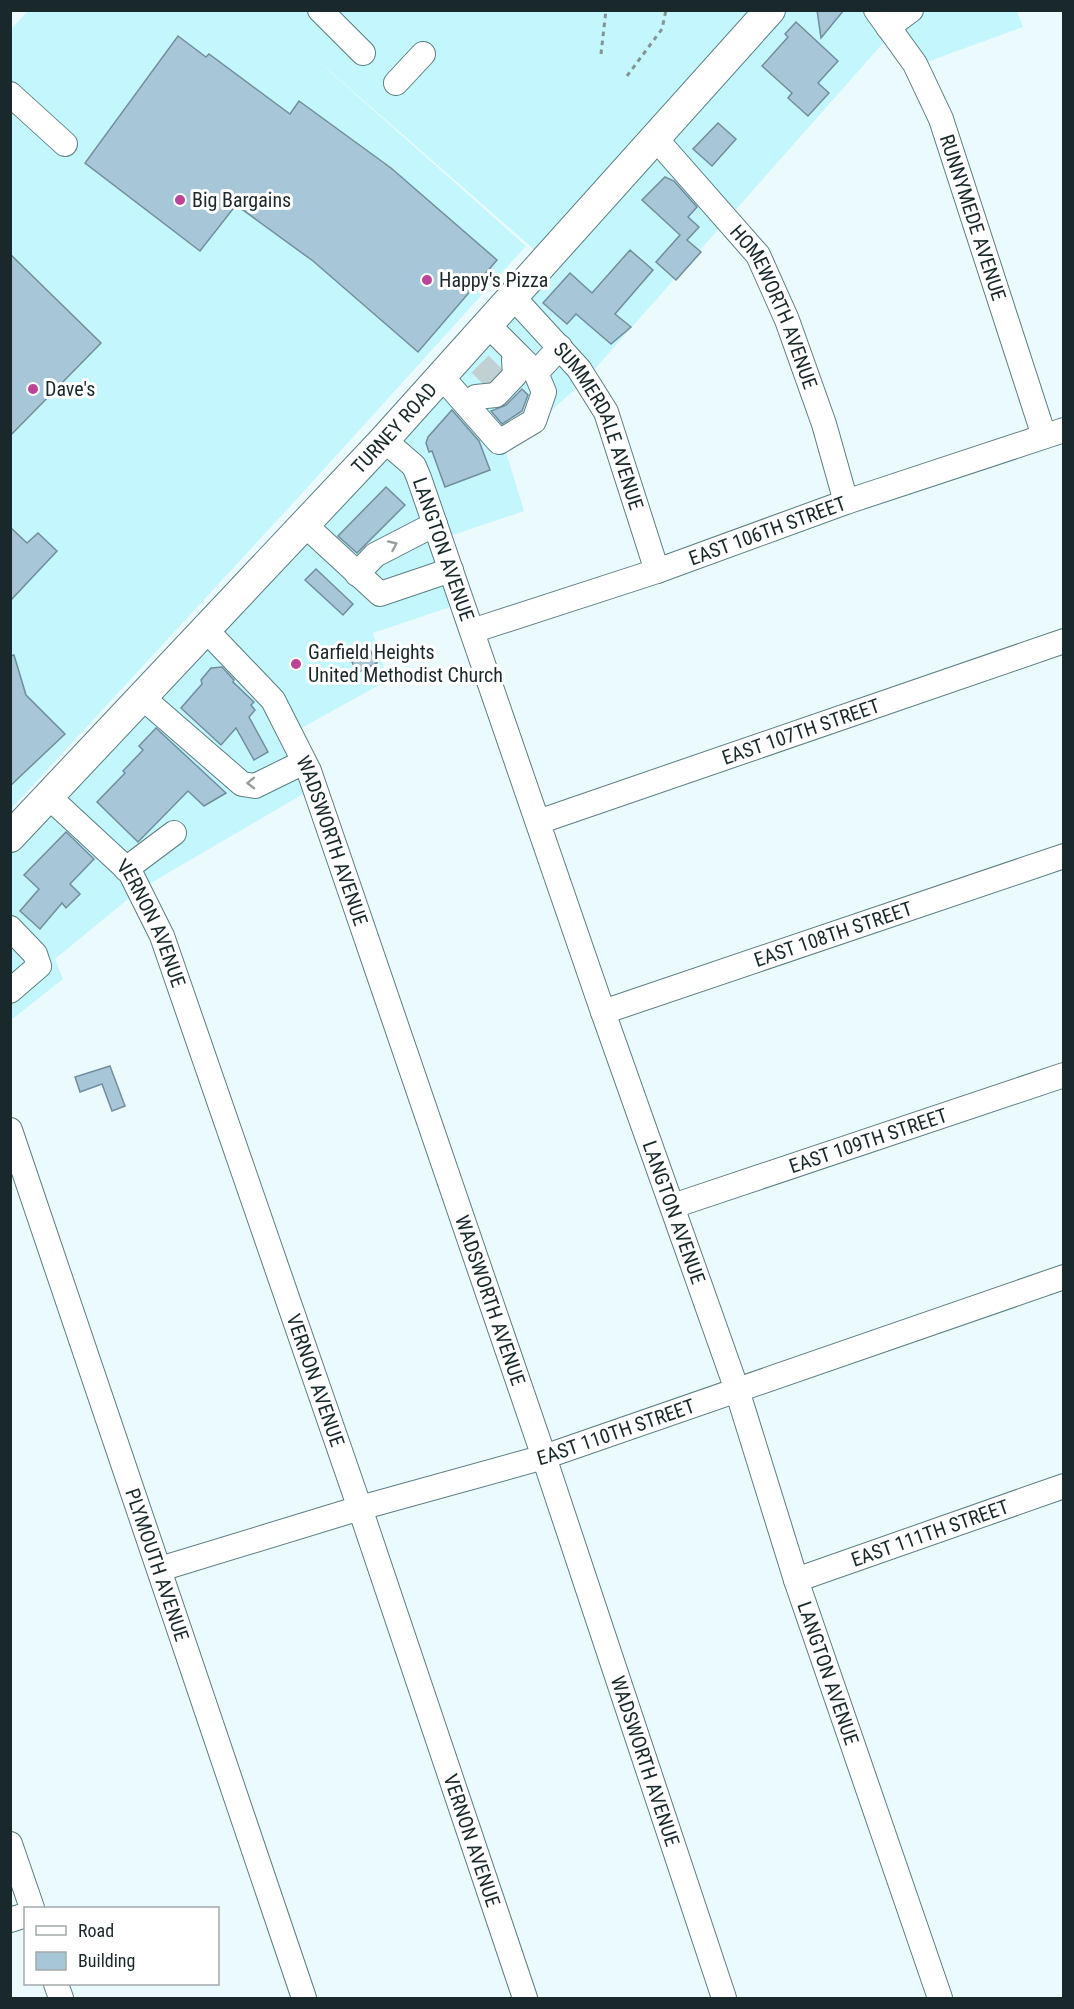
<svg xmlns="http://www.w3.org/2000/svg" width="1074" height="2009" font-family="'Roboto Condensed',sans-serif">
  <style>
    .built { fill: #c4f6fd }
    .building { fill: #a7c6d8; stroke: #718e9f; stroke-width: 1.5 }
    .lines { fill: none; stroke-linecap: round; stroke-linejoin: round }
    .minor-tunnel { stroke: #c1d1d3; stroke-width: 24; stroke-dasharray: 24 12; stroke-linecap: butt }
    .minor-casing { stroke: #5a7e83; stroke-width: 26 }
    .major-casing { stroke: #5a7e83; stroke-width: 32 }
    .path { stroke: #849395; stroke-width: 3; stroke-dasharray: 4.5 4.5; stroke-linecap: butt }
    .minor { stroke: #fff; stroke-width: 24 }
    .major { stroke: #fff; stroke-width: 30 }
    .oneway { stroke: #989e9f }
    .poi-dot { fill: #be4497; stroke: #fff; stroke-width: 2 }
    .labels { text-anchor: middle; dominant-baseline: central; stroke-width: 6; stroke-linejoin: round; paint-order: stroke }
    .poi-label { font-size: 20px; fill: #19282a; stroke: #fff; text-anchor: start }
    .street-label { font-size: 20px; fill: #19282a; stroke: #fff }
  </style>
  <rect width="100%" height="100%" fill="#ebfbfd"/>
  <polygon class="built" points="28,11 1017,11 1023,27 916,66 892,33 586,379 506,452 524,511 441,539 462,603 373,633 388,680 291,734 315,787 139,890 55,959 63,979 11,1020 11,837 546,260 299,44 526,246 305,490 11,809 10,30"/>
  <g class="building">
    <polygon points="817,10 844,10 821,38"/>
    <polygon points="796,22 838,61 818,83 829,93 808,116 788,98 792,93 762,66 788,37 785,34"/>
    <polygon points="178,36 206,57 209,54 290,114 299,101 391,168 497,260 418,352 313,261 236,205 200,251 85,163"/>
    <polygon points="718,123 736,139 712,166 693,149"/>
    <polygon points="665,177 674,181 697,207 688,217 699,227 687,240 701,252 676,280 656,262 680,235 642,200"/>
    <polygon points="630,250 653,270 615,314 631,327 611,344 576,314 567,324 543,303 570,273 592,293"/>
    <polygon points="10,254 101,343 10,436"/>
    <polygon points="522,389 528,395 522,411 502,424 491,411 506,405"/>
    <polygon points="452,410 479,441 490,470 445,487 432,451 429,452 426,443 428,437"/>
    <polygon points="386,487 405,505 357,553 338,536"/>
    <polygon points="10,527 27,543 38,533 57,551 10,601"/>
    <polygon points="316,569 353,604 343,615 305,580"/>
    <polygon points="368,646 377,663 357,673 349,655"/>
    <polygon points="14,655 26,695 65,734 10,786 10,656"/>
    <polygon points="222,667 234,680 233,682 254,702 251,705 255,710 249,717 268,752 254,760 236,728 221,745 181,708 202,684 201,680 211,668"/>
    <polygon points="156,728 226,793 204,806 188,791 138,842 97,802 125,773 123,771 143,750 139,746"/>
    <polygon points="66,832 94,859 70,884 80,894 66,908 62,903 40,929 20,911 39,889 24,875"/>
    <polygon points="110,1066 125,1106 112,1111 102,1084 80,1092 75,1077"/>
  </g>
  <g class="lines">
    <polyline class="minor-tunnel" points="480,381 501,360"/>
    <defs>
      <g id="minor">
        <polyline points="320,10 363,53"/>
        <path id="s1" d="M876,10L915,64L941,119L1044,436"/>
        <polyline points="888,27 911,10"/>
        <polyline points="396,83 423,54"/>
        <polyline points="10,94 65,144"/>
        <path id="s2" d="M656,139L758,255L787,320L824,424L846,502"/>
        <path id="s3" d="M513,297L579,369L606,412L657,571"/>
        <polyline points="488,325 536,373"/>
        <polyline points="442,377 499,442 534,421 544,392 536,373 560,347"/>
        <polyline points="476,397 496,395 515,375 514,360"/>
        <path id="s4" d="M384,440L414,466L419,478L603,1012L737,1390L796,1580L940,1998"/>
        <polyline points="305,525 380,594 451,570"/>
        <polyline points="357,574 375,555 435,524"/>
        <path id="s5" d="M206,630L273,700L309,771L544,1457L724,1998"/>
        <path id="s6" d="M472,631L657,571L846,502L1064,430"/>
        <polyline points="143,698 242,784 255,786 304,762"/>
        <path id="s7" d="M49,797L130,872L162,936L365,1523L525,1998"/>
        <path id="s8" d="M538,822L1064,641"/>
        <polyline points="126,869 174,833"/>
        <polyline points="10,928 35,954 39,966 10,991"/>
        <path id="s9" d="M603,1012L1064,856"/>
        <path id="s10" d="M10,1130L304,1998"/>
        <path id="s11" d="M673,1206L1064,1075"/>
        <path id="s12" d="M160,1569L360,1508L544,1457L1064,1277"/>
        <path id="s13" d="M796,1580L1064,1486"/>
        <polyline points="10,1844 32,1908"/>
        <polyline points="10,1920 26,1915"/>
        <polyline points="56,1984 61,1998"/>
      </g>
      <g id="major">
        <path id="s14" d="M10,837L384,440L770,10"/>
      </g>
    </defs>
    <use href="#minor" class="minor-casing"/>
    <use href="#major" class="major-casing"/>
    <g class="path">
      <polyline points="601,54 606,10"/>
      <polyline points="627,76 662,29 666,10"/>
    </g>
    <use href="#minor" class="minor"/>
    <use href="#major" class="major"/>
  </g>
  <defs><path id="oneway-chevron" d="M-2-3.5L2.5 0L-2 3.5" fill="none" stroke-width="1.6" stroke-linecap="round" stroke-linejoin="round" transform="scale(1.5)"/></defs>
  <g class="oneway">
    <use href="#oneway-chevron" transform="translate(393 545) rotate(-24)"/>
    <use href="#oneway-chevron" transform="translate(251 783) rotate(179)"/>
  </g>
  <g class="poi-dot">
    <circle cx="180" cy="200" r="6"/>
    <circle cx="427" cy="280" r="6"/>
    <circle cx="33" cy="389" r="6"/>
    <circle cx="296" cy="664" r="6"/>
  </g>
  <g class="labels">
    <g class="poi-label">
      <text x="192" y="200">Big Bargains</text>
      <text x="439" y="280">Happy's Pizza</text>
      <text x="45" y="389">Dave's</text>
      <text x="308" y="652">Garfield Heights<tspan x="308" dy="23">United Methodist Church</tspan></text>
    </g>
    <g class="street-label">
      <text stroke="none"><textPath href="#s1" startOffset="231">RUNNYMEDE AVENUE</textPath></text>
      <text stroke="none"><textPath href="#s2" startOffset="208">HOMEWORTH AVENUE</textPath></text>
      <text stroke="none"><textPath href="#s14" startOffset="561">TURNEY ROAD</textPath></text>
      <text stroke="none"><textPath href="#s3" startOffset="158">SUMMERDALE AVENUE</textPath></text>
      <text stroke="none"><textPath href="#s6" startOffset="312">EAST 106TH STREET</textPath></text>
      <text stroke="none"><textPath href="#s4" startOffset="128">LANGTON AVENUE</textPath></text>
      <text stroke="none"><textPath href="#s8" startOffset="278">EAST 107TH STREET</textPath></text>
      <text stroke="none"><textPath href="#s5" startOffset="250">WADSWORTH AVENUE</textPath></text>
      <text stroke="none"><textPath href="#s7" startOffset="166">VERNON AVENUE</textPath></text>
      <text stroke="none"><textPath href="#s9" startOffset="243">EAST 108TH STREET</textPath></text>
      <text stroke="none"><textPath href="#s11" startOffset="206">EAST 109TH STREET</textPath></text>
      <text stroke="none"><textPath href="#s4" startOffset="830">LANGTON AVENUE</textPath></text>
      <text stroke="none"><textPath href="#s5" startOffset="736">WADSWORTH AVENUE</textPath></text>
      <text stroke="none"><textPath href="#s7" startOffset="652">VERNON AVENUE</textPath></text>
      <text stroke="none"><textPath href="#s12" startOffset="476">EAST 110TH STREET</textPath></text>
      <text stroke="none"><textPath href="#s13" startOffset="142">EAST 111TH STREET</textPath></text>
      <text stroke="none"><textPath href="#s10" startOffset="459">PLYMOUTH AVENUE</textPath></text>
      <text stroke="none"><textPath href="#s4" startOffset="1316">LANGTON AVENUE</textPath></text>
      <text stroke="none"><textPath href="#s5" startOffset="1222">WADSWORTH AVENUE</textPath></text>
      <text stroke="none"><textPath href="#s7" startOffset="1138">VERNON AVENUE</textPath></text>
    </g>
  </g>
  <rect width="1074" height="2009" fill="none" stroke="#19282a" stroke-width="24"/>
  <rect x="24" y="1907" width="195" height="78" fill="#ffffff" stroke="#a3a9aa" stroke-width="1.5"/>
  <rect x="36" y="1926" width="30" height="9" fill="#ffffff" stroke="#a3a9aa" stroke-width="1.5"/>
  <text x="78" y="1937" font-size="18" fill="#19282a">Road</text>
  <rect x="36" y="1952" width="30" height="18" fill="#a7c6d8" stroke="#a3a9aa" stroke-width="1.5"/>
  <text x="78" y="1967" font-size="18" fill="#19282a">Building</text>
</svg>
